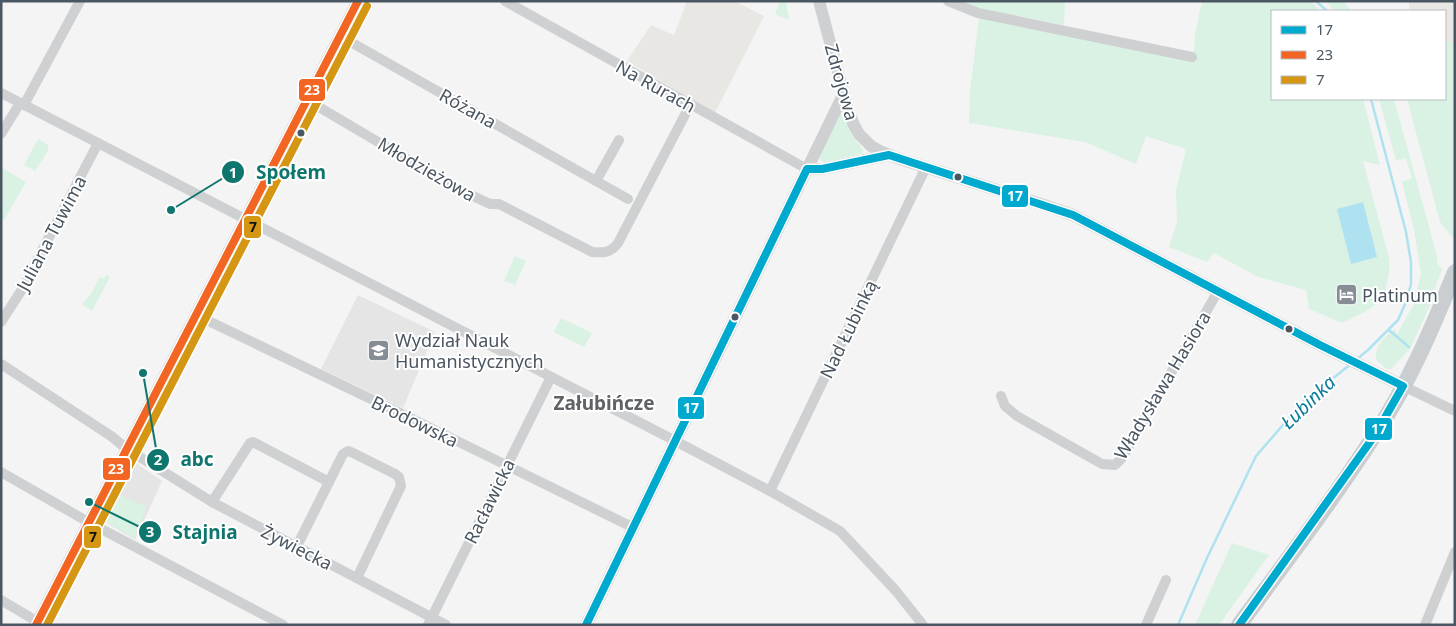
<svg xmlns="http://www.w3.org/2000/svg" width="1456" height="626" font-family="'Noto Sans',sans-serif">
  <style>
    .commercial { fill: #e8e7e3 }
    .education { fill: #e6e5e6 }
    .green { fill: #d9f2e3 }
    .water { fill: #aee2f0 }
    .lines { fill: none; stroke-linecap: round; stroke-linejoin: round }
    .stream { stroke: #aee2f0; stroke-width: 2.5 }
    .minor { stroke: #ced0d2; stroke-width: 10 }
    .tertiary { stroke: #ced0d2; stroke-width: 12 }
    .primary { stroke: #caced1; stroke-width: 16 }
    .bus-1-casing { stroke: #fff; stroke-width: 11 }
    .bus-2-casing { stroke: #fff; stroke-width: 11 }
    .bus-3-casing { stroke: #fff; stroke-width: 11 }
    .bus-1 { stroke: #00a9ce; stroke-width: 8 }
    .bus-2 { stroke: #f26522; stroke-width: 8 }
    .bus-3 { stroke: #d49613; stroke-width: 8 }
    .bus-dot { fill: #4a5661; stroke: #fff; stroke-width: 2 }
    .labels { text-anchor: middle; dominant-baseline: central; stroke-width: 4; stroke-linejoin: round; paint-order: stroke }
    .street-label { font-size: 18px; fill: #4a5661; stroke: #fff }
    .poi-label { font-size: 18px; fill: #4a5661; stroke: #fff; text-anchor: start }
    .water-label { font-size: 19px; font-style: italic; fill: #0c7c9b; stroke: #fff }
    .neighbourhood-label { font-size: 19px; font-weight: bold; fill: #5f6368; stroke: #fff }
    .leader { fill: none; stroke: #0f766e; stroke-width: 2 }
    .callout-dot { fill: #0f766e; stroke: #fff; stroke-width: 2 }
    .mark-label { font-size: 15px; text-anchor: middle; font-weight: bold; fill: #fff }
    .callout-label { font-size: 19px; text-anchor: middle; font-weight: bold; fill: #0f766e; stroke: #fff; stroke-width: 4; stroke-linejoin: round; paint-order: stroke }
    .line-badge { stroke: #fff; stroke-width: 2 }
    .badge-label { font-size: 14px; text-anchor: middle; font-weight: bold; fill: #fff }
    .pale-badge-label { font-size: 14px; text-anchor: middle; font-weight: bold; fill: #111 }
  </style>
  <rect width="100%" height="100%" fill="#f4f4f4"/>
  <g class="commercial">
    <polygon points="687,1 734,1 764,16 715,113 627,61 651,25 674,35"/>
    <polygon points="1409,1 1455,1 1455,42 1445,42 1445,11 1409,11"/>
  </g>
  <g class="education">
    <polygon points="358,295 435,332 403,408 321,369"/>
    <polygon points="132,460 162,481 135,540 100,519"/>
  </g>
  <g class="green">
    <polygon points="780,1 786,1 789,20 775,14"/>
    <polygon points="957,1 1065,1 1064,25 978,9"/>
    <path d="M1202,1H1310L1321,11H1272V99H1363L1380,165L1363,161L1389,258C1390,272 1388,292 1377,303C1369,311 1352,318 1342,323L1309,309L1306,290L1258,277L1214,253L1207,262L1169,247L1177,223L1176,190L1186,149L1146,136L1136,164L1085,142L969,123L970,91L979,17L1194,54L1195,34Z"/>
    <polygon points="1326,1 1343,1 1352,11 1335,11"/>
    <polygon points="1445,42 1455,42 1455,232 1453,238 1440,222 1407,99 1445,99"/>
    <path d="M1379,99H1394L1437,256V263L1442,270L1434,290L1433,299L1410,349L1391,369H1387L1376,360C1374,347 1385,335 1396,329V336L1414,304L1421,273L1414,229L1402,182L1412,178L1406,158L1396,160Z"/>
    <path d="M841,113L845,114C847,121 848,128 852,134C855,141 862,145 863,152L861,154L825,162L820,160L819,156Z"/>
    <polygon points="38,139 48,145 48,151 35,171 24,165"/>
    <polygon points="2,168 26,182 4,220 1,218"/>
    <polygon points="515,256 526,261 515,285 504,281"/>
    <polygon points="106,275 110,277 92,311 82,304 90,295 100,277 104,279"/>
    <polygon points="561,318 592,333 584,347 554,332"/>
    <polygon points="114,493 147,507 134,538 101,519"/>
    <polygon points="1232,543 1269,555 1219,625 1195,625"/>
  </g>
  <polygon class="water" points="1363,202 1377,257 1351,264 1337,209"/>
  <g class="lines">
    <g class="stream">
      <polyline points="1316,1 1327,11"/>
      <polyline points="1389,330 1409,347"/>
      <polyline points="1357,359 1368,350 1398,320 1406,302 1411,284 1411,262 1406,232 1371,99"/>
      <polyline points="1178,625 1207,558 1256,456 1304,401 1351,364"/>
    </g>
    <g class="minor">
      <polyline points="505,1 807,169"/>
      <polyline points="948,1 978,13 1192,57"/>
      <polyline points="340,36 596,181 619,140"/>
      <polyline points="1,93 664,435 770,491 840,531 896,591 923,625"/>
      <path d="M307,100L456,188L490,204H499L592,252C603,253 611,253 618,243L690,105"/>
      <polyline points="24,105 80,1"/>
      <polyline points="1,134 20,103"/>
      <polyline points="596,181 628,199"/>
      <polyline points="196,315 396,411 632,527"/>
      <polyline points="1,322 21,291 98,143"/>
      <polyline points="1,364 111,436 127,449 212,502 446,625"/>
      <polyline points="1403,386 1455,411"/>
      <polyline points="1001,396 1005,406 1017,416 1102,464 1115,465 1122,458 1218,291"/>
      <polyline points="1,472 90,523 283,625"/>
      <polyline points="770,491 926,167"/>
      <polyline points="212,502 250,443 253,442 329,482"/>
      <polyline points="297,546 343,454 348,451 351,452 395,474 399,477 401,486 357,578"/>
      <polyline points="1,600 43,625"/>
      <polyline points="428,625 551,377"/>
      <polyline points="1146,625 1166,580"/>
      <polyline points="1425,625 1455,552"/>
    </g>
    <g class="tertiary">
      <polyline points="819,1 848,110 854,125 859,134 871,146 880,151 897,158 1044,205 1073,215 1320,345 1403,386"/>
      <polyline points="807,169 822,169 889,155"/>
      <polyline points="36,625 358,1"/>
      <polyline points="586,625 844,93"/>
    </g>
    <path class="primary" d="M1239,625C1285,563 1332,501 1374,436C1408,385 1432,329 1455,272"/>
    <defs>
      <polyline id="bus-1" points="586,625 807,169 822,169 889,155 1073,215 1320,345 1403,386 1375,435 1239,625"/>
      <polyline id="bus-2" points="36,625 358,1"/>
      <polyline id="bus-3" points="47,625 367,6"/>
    </defs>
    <use href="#bus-1" class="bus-1-casing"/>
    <use href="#bus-2" class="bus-2-casing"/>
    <use href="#bus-3" class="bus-3-casing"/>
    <use href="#bus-1" class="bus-1"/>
    <use href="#bus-2" class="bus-2"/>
    <use href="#bus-3" class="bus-3"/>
  </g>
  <defs>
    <symbol id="hotel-square" viewBox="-11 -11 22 22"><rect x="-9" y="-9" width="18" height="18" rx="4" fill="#868d94" stroke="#fff"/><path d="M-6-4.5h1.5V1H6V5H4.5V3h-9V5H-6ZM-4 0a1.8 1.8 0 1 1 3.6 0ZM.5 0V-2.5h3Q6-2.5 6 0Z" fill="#fff"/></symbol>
    <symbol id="university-square" viewBox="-11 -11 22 22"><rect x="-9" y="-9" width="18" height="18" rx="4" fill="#868d94" stroke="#fff"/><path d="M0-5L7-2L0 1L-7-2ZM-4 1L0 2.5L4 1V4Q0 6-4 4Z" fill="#fff"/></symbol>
  </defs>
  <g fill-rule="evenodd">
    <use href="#hotel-square" x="1334" y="282" width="25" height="25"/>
    <use href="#university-square" x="366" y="338" width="25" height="25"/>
  </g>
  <g class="bus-dot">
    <circle cx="301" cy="133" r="4.5"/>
    <circle cx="958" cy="177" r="4.5"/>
    <circle cx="735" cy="317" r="4.5"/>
    <circle cx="1289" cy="329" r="4.5"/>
  </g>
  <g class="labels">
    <g class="street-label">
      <text transform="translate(842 82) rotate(74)">Zdrojowa</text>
      <text transform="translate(656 86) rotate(29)">Na Rurach</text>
      <text transform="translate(468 108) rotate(29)">Różana</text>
      <text transform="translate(427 169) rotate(30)">Młodzieżowa</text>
      <text transform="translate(51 233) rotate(-62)">Juliana Tuwima</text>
      <text transform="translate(848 329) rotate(-64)">Nad Łubinką</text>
      <text transform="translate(1162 385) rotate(-59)">Władysława Hasiora</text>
      <text transform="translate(415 421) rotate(26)">Brodowska</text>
      <text transform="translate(489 501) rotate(-64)">Racławicka</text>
      <text transform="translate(297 547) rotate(27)">Żywiecka</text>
    </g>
    <g class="poi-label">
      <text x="1362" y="295">Platinum</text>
      <text x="395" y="340">Wydział Nauk<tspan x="395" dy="21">Humanistycznych</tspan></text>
    </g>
    <g class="water-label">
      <text transform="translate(1308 402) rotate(-44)">Łubinka</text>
    </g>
    <g class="neighbourhood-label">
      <text x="604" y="403">Załubińcze</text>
    </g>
  </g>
  <path class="leader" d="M171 210L233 172M143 373L158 460M89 502L150 532"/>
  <g class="callout-dot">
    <circle cx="171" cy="210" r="5"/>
    <circle cx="143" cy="373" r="5"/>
    <circle cx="89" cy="502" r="5"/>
    <circle cx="233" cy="172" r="12"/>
    <circle cx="158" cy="460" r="12"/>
    <circle cx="150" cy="532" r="12"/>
  </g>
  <g class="mark-label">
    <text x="233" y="178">1</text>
    <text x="158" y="465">2</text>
    <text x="150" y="537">3</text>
  </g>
  <g class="callout-label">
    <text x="291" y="179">Społem</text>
    <text x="197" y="466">abc</text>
    <text x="205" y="539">Stajnia</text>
  </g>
  <g class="line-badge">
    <rect x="298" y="78" width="28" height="24" rx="5" fill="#f26522"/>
    <rect x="1001" y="184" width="28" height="24" rx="5" fill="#00a9ce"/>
    <rect x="243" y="215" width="19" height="24" rx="5" fill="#d49613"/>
    <rect x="677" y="396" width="28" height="24" rx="5" fill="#00a9ce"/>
    <rect x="1364" y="417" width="29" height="24" rx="5" fill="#00a9ce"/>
    <rect x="102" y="457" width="29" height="24" rx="5" fill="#f26522"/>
    <rect x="83" y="525" width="19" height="24" rx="5" fill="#d49613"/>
  </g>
  <g class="badge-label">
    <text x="312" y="95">23</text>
    <text x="1015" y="201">17</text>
    <text x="691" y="413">17</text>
    <text x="1379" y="434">17</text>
    <text x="116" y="474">23</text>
  </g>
  <g class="pale-badge-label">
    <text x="253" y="232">7</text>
    <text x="93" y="542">7</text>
  </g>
  <rect width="1456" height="626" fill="none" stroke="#4a5661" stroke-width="5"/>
  <rect x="1271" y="10" width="175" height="90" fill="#ffffff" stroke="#b7bbc0"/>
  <rect x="1281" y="26" width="25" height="8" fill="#00a9ce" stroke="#b7bbc0"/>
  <text x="1316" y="35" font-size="15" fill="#4a5661">17</text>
  <rect x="1281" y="51" width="25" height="8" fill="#f26522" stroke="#b7bbc0"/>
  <text x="1316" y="60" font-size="15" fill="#4a5661">23</text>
  <rect x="1281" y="76" width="25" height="8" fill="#d49613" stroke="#b7bbc0"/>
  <text x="1316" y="85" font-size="15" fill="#4a5661">7</text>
</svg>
